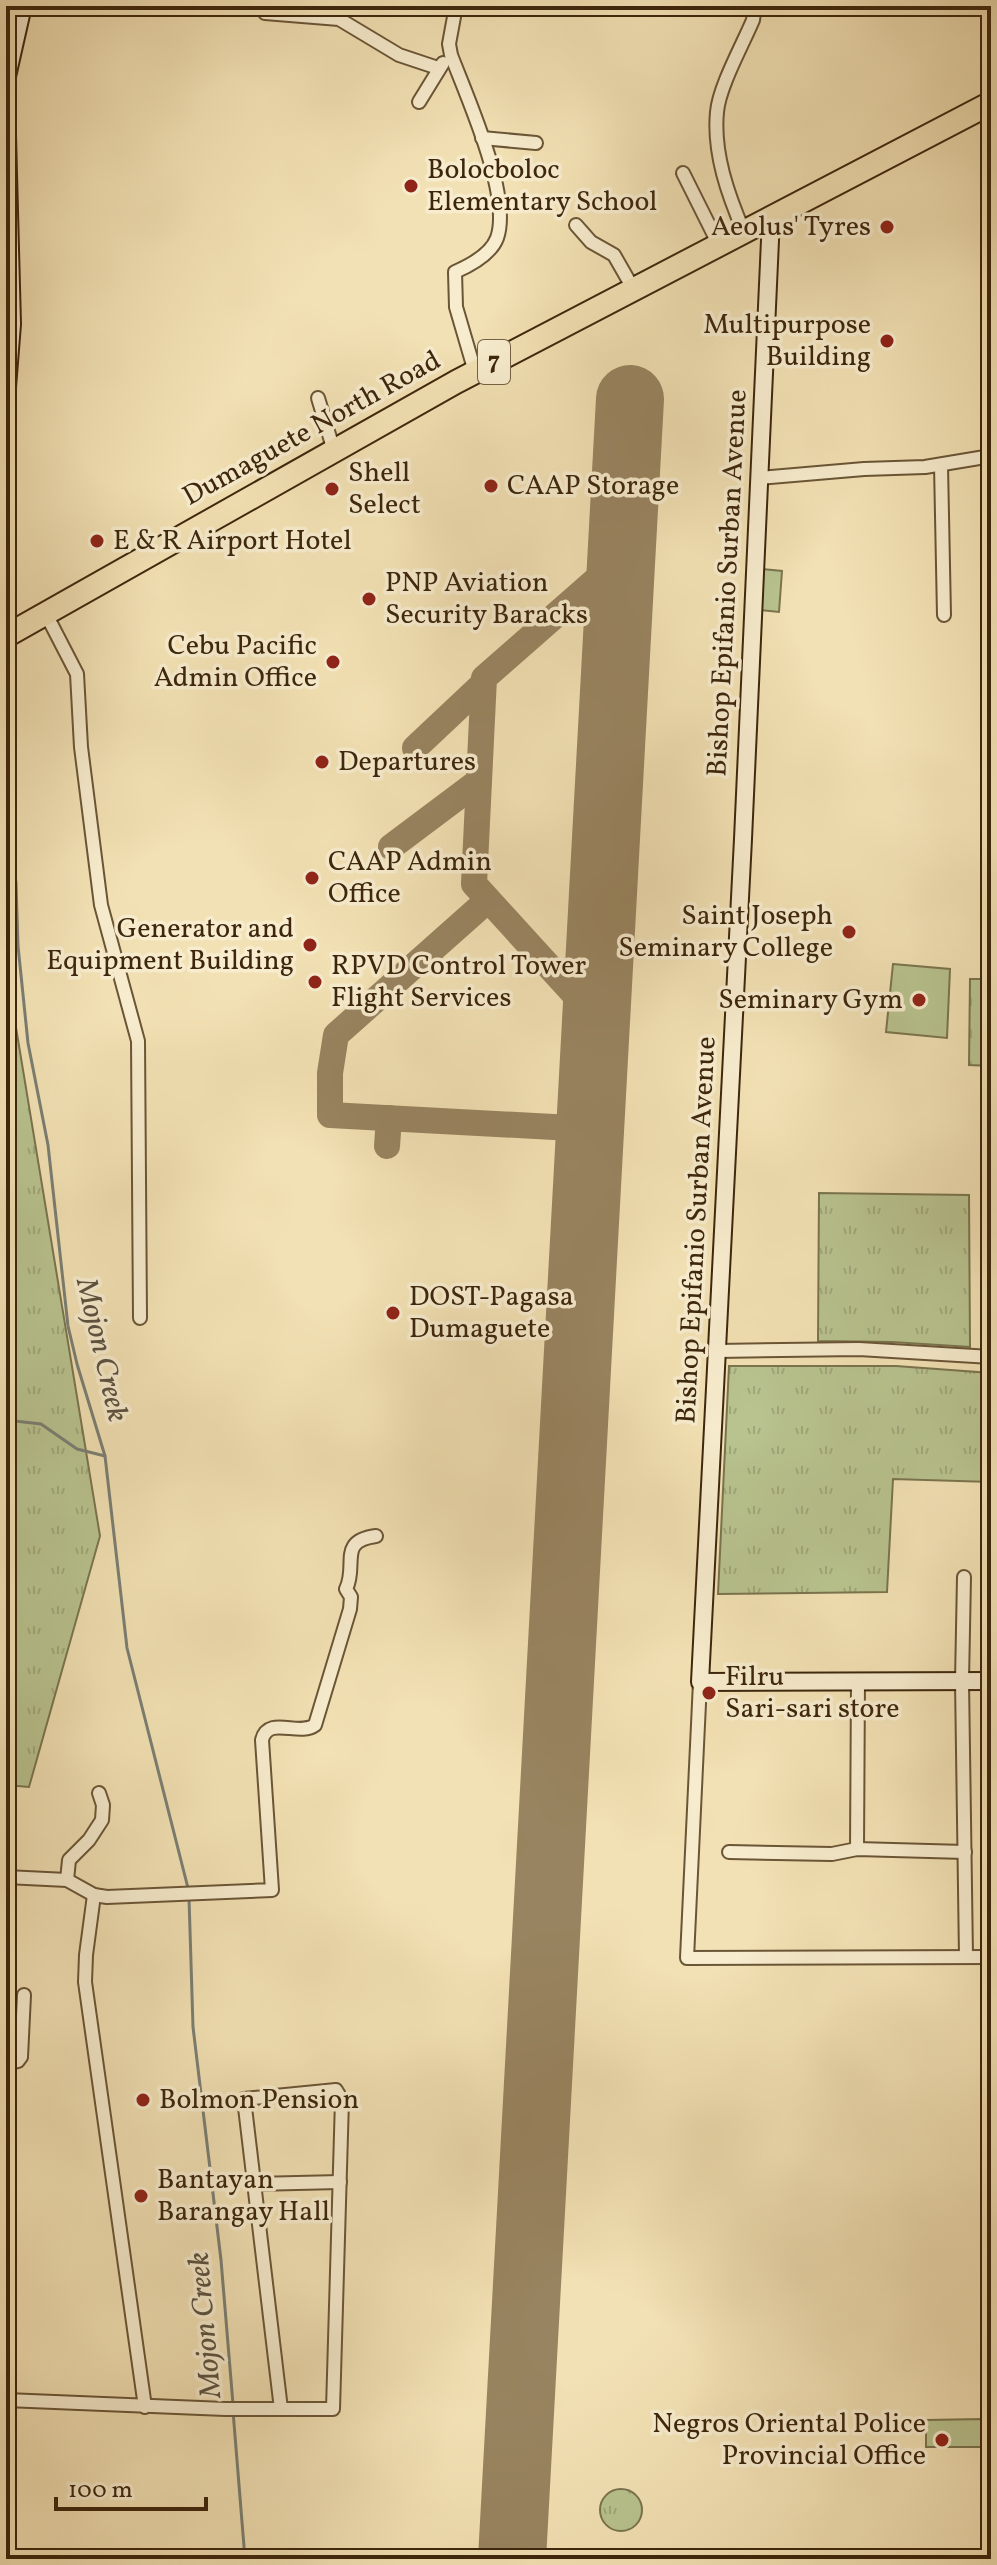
<svg xmlns="http://www.w3.org/2000/svg" width="997" height="2565" font-family="Vollkorn,serif">
  <style>
    .grass { fill: url(#grass-tufts); stroke: #7a744e; stroke-width: 2 }
    .cemetery { fill: url(#cemetery-stones); stroke: #7a744e; stroke-width: 2 }
    .pitch { fill: #b8c38f; stroke: #7a744e; stroke-width: 2 }
    .lines { fill: none; stroke-linecap: round; stroke-linejoin: round }
    .stream { stroke: #7a7f74; stroke-width: 3 }
    .taxiway { stroke: #988460; stroke-width: 26 }
    .runway { stroke: #988460; stroke-width: 68 }
    .street-casing { stroke: #6a5536; stroke-width: 16 }
    .secondary-casing { stroke: #3d260c; stroke-width: 20 }
    .highway-casing { stroke: #3d260c; stroke-width: 26 }
    .street { stroke: #f7ecce; stroke-width: 12 }
    .secondary { stroke: #f7ecce; stroke-width: 16 }
    .highway { stroke: #f2e1b4; stroke-width: 22 }
    .poi-dot { fill: #8f2418; stroke: #f7ecce; stroke-width: 3 }
    .labels { text-anchor: middle; dominant-baseline: central; stroke-width: 7; stroke-linejoin: round; paint-order: stroke }
    .shield { fill: #f7ecce; stroke: #756146; stroke-width: 2 }
    .shield-label { font-size: 26px; font-weight: bold; fill: #3d260c }
    .poi-label { font-size: 28px; fill: #3d260c; stroke: #f7ecce; text-anchor: start }
    .street-label { font-size: 28px; fill: #3d260c; stroke: #f7ecce }
    .water-label { font-size: 30px; font-style: italic; fill: #5b5240; stroke: #f7ecce }
  </style>
  <defs>
    <pattern id="grass-tufts" width="24" height="20" patternUnits="userSpaceOnUse" patternTransform="scale(2)"><rect width="24" height="20" fill="#b8c38f"/><path d="M3 7l-1-3M5 7V3M7 7l1-3M15 17l-1-3M17 17v-4M19 17l1-3" fill="none" stroke="#9fa77a"/></pattern>
    <pattern id="cemetery-stones" width="16" height="16" patternUnits="userSpaceOnUse" patternTransform="scale(2)"><rect width="16" height="16" fill="#b8c38f"/><path d="M2 7V4a2 2 0 0 1 4 0v3zM10 15v-3a2 2 0 0 1 4 0v3z" fill="#9fa77a"/></pattern>
  </defs>
  <rect width="100%" height="100%" fill="#f2e1b4"/>
  <filter id="stains"><feTurbulence type="fractalNoise" baseFrequency=".0025" numOctaves="4"/><feColorMatrix values="0 0 0 0 .2 0 0 0 0 .09 0 0 0 0 .02 0 0 0 .5 -.17"/></filter>
  <radialGradient id="worn" r=".72"><stop offset=".6" stop-color="#630" stop-opacity="0"/><stop offset="1" stop-color="#630" stop-opacity=".3"/></radialGradient>
  <g class="grass">
    <polygon points="6,967 100,1536 29,1787 6,1785"/>
    <polygon points="819,1193 969,1195 970,1347 892,1342 818,1341"/>
    <polygon points="729,1366 896,1366 991,1373 991,1482 893,1479 887,1592 718,1594"/>
    <circle cx="621" cy="2510" r="21"/>
  </g>
  <polygon class="cemetery" points="970,979 991,979 991,1066 969,1065"/>
  <g class="pitch">
    <polygon points="762,569 782,571 779,612 759,610"/>
    <polygon points="893,964 950,969 947,1038 886,1032"/>
    <polygon points="983,2419 983,2447 926,2447 926,2420"/>
  </g>
  <g class="lines">
    <g class="stream">
      <polyline points="6,814 16,883 18,946 28,1043 48,1145 68,1326 77,1364 105,1456 127,1648 188,1888"/>
      <polyline points="6,1420 41,1424 77,1449 105,1456"/>
      <polyline points="189,1898 193,2027 221,2260 233,2404"/>
      <polyline points="233,2411 245,2559"/>
    </g>
    <g class="taxiway">
      <polyline points="415,748 483,684"/>
      <polyline points="391,847 479,781"/>
      <polyline points="488,900 336,1035 330,1073 330,1115 590,1129"/>
      <polyline points="596,1018 474,884 484,678 622,557"/>
      <polyline points="387,1146 389,1118"/>
    </g>
    <polyline class="runway" points="512,2559 630,399"/>
    <defs>
      <g id="street">
        <path d="M456,6L449,44L451,55C467,97 512,196 497,238C491,254 471,265 455,272L456,307L475,372"/>
        <polyline points="265,13 339,19 399,55 438,68"/>
        <polyline points="419,102 443,63"/>
        <polyline points="482,138 536,143"/>
        <polyline points="683,173 719,245"/>
        <polyline points="576,225 591,242 614,255 634,290"/>
        <path d="M744,232C728,195 713,153 717,112C719,87 743,44 753,20L755,6"/>
        <polyline points="318,398 334,451"/>
        <polyline points="941,465 944,615"/>
        <polyline points="759,478 864,469 925,467 991,456"/>
        <polyline points="46,614 77,674 81,747 101,905 138,1041 140,1318"/>
        <polyline points="717,1351 859,1349 991,1357"/>
        <polyline points="964,1577 962,1681 966,1957"/>
        <polyline points="700,1682 687,1958 991,1957"/>
        <polyline points="857,1849 858,1681"/>
        <polyline points="729,1852 832,1854 857,1849 965,1852"/>
        <path d="M6,1877L67,1880L94,1895L107,1897L272,1890L262,1740C268,1715 299,1737 315,1725L350,1609L351,1597L346,1589C358,1565 337,1541 376,1536"/>
        <polyline points="67,1880 69,1860 89,1840 102,1820 103,1805 99,1793"/>
        <polyline points="94,1895 86,1955 85,1982 145,2407"/>
        <polyline points="6,2064 18,2061 21,2057 24,1995"/>
        <polyline points="253,2184 340,2182"/>
        <polyline points="6,2400 225,2409 333,2409 342,2100 336,2090 244,2099 281,2409"/>
      </g>
      <g id="secondary">
        <polyline points="6,81 23,6"/>
        <polyline points="6,98 12,324 6,400"/>
        <polyline points="771,218 743,839 700,1682 991,1681"/>
      </g>
      <polyline id="highway" points="6,636 456,382 991,103"/>
    </defs>
    <use href="#street" class="street-casing"/>
    <use href="#secondary" class="secondary-casing"/>
    <use href="#highway" class="highway-casing"/>
    <use href="#street" class="street"/>
    <use href="#secondary" class="secondary"/>
    <use href="#highway" class="highway"/>
  </g>
  <g class="poi-dot">
    <circle cx="411" cy="186" r="8"/>
    <circle cx="887" cy="227" r="8"/>
    <circle cx="887" cy="341" r="8"/>
    <circle cx="491" cy="486" r="8"/>
    <circle cx="332" cy="489" r="8"/>
    <circle cx="97" cy="541" r="8"/>
    <circle cx="369" cy="599" r="8"/>
    <circle cx="333" cy="662" r="8"/>
    <circle cx="322" cy="762" r="8"/>
    <circle cx="312" cy="878" r="8"/>
    <circle cx="849" cy="932" r="8"/>
    <circle cx="310" cy="945" r="8"/>
    <circle cx="315" cy="982" r="8"/>
    <circle cx="919" cy="1000" r="8"/>
    <circle cx="393" cy="1313" r="8"/>
    <circle cx="709" cy="1693" r="8"/>
    <circle cx="143" cy="2100" r="8"/>
    <circle cx="141" cy="2196" r="8"/>
    <circle cx="942" cy="2440" r="8"/>
  </g>
  <g class="labels">
    <rect class="shield" x="478" y="340" width="32" height="44" rx="6"/>
    <g class="shield-label">
      <text x="494" y="362">7</text>
    </g>
    <g class="poi-label">
      <text x="427" y="170">Bolocboloc<tspan x="427" dy="32">Elementary School</tspan></text>
      <text x="871" y="227" text-anchor="end">Aeolus' Tyres</text>
      <text x="871" y="325" text-anchor="end">Multipurpose<tspan x="871" dy="32">Building</tspan></text>
      <text x="348" y="473">Shell<tspan x="348" dy="32">Select</tspan></text>
      <text x="507" y="486">CAAP Storage</text>
      <text x="113" y="541">E &amp; R Airport Hotel</text>
      <text x="385" y="583">PNP Aviation<tspan x="385" dy="32">Security Baracks</tspan></text>
      <text x="317" y="646" text-anchor="end">Cebu Pacific<tspan x="317" dy="32">Admin Office</tspan></text>
      <text x="338" y="762">Departures</text>
      <text x="328" y="862">CAAP Admin<tspan x="328" dy="32">Office</tspan></text>
      <text x="833" y="916" text-anchor="end">Saint Joseph<tspan x="833" dy="32">Seminary College</tspan></text>
      <text x="294" y="929" text-anchor="end">Generator and<tspan x="294" dy="32">Equipment Building</tspan></text>
      <text x="331" y="966">RPVD Control Tower<tspan x="331" dy="32">Flight Services</tspan></text>
      <text x="903" y="1000" text-anchor="end">Seminary Gym</text>
      <text x="409" y="1297">DOST-Pagasa<tspan x="409" dy="32">Dumaguete</tspan></text>
      <text x="725" y="1677">Filru<tspan x="725" dy="32">Sari-sari store</tspan></text>
      <text x="159" y="2100">Bolmon Pension</text>
      <text x="157" y="2180">Bantayan<tspan x="157" dy="32">Barangay Hall</tspan></text>
      <text x="926" y="2424" text-anchor="end">Negros Oriental Police<tspan x="926" dy="32">Provincial Office</tspan></text>
    </g>
    <g class="street-label">
      <text transform="translate(312 429) rotate(-29)">Dumaguete North Road</text>
      <text transform="translate(728 583) rotate(-87)">Bishop Epifanio Surban Avenue</text>
      <text transform="translate(697 1230) rotate(-87)">Bishop Epifanio Surban Avenue</text>
    </g>
    <g class="water-label">
      <text transform="translate(101 1350) rotate(77)">Mojon Creek</text>
      <text transform="translate(206 2325) rotate(-95)">Mojon Creek</text>
    </g>
  </g>
  <rect width="997" height="2565" fill="none" stroke="#f2e1b4" stroke-width="32"/>
  <rect x="8" y="8" width="981" height="2549" fill="none" stroke="#3d260c" stroke-width="4"/>
  <rect x="16" y="16" width="965" height="2533" fill="none" stroke="#3d260c" stroke-width="2"/>
  <path d="M56 2497v12h150v-12" fill="none" stroke="#3d260c" stroke-width="4"/>
  <text x="68" y="2497" font-size="24" fill="#3d260c" stroke="#f7ecce" stroke-width="6" paint-order="stroke">100 m</text>
  <rect width="100%" height="100%" filter="url(#stains)"/>
  <rect width="100%" height="100%" fill="url(#worn)"/>
</svg>
